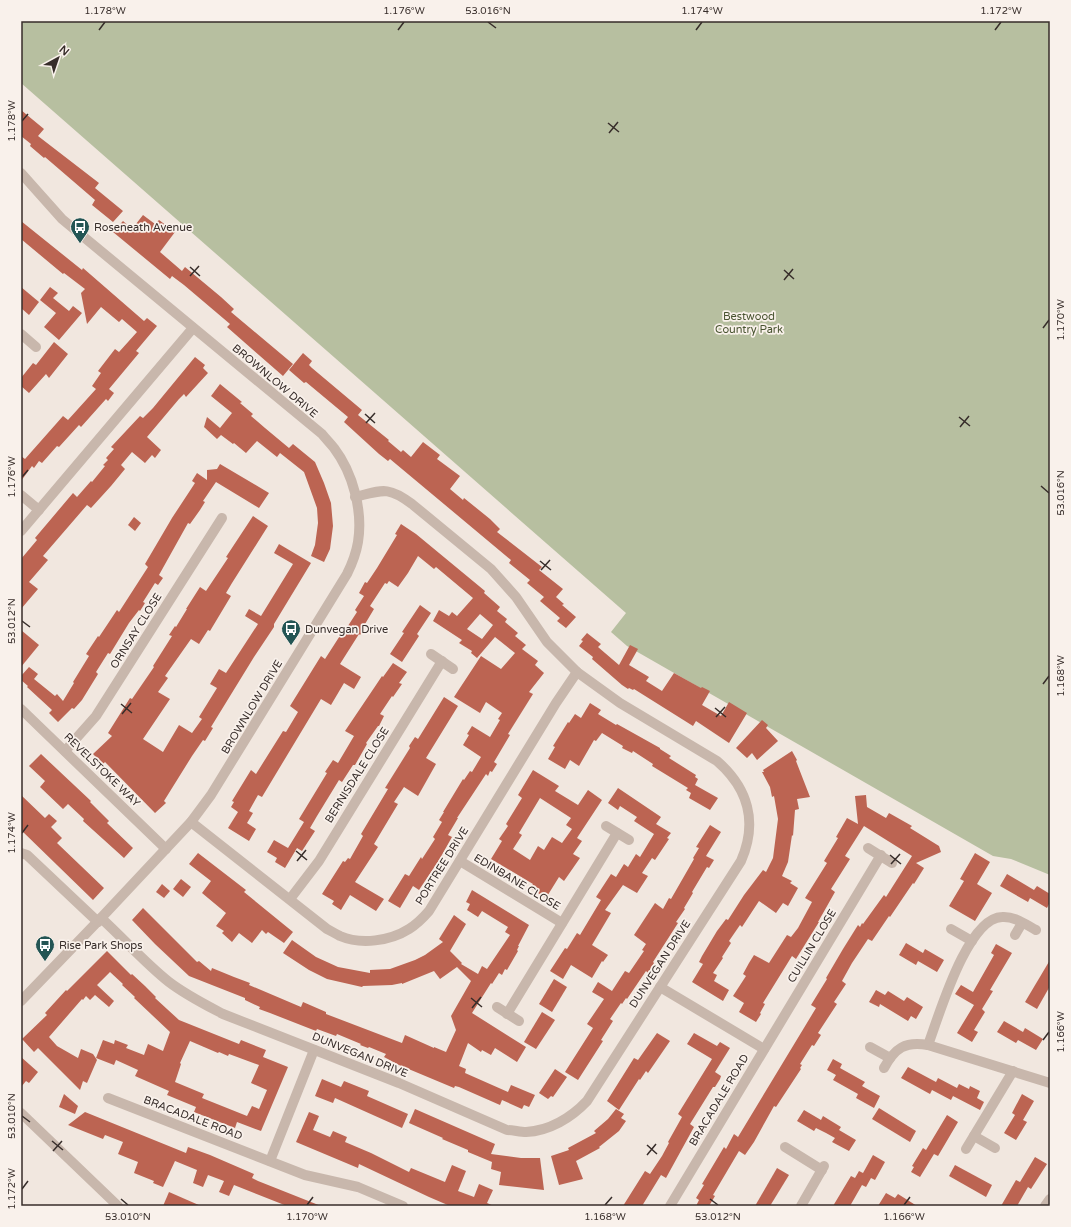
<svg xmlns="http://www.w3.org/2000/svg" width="1071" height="1227" font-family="'Varela Round',sans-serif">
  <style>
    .green { fill: #b7bfa0 }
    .building { fill: #bc6452; fill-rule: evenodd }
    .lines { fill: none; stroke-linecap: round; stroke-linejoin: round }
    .minor { stroke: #c8b7ac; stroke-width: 10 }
    .ticks { fill: none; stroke: #372d2a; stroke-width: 1.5 }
    .labels { text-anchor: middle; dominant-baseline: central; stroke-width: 3.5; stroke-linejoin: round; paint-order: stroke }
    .poi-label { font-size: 11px; fill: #372d2a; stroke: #f9f1eb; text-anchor: start }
    .park-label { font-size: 11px; fill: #485330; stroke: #f9f1eb }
    .street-label { font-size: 11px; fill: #372d2a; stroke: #f9f1eb }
    .neatline { fill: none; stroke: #372d2a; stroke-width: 1.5 }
    .ticks-label { font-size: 10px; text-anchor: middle; fill: #372d2a }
  </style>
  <rect width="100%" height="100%" fill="#f1e7df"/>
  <polygon class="green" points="21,21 1050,21 1050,875 1011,859 993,856 627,646 611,632 626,613 21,83"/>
  <g class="building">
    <polygon points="21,110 44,129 38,136 99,183 95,188 123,211 113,222 92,205 95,200 45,157 44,158 30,146 31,144 21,136"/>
    <polygon points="143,215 155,224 159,220 175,232 160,252 182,271 185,267 221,297 234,309 231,312 293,364 283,376 227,327 230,324 184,285 172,276 170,279 113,232 123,221 132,229"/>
    <polygon points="21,221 82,270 83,268 144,321 147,318 157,326 136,351 139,353 109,389 114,393 108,401 106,399 81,427 79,425 59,447 57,446 42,463 39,461 34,468 32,466 21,481 21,456 25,459 63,416 68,420 96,389 92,386 101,373 98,371 115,349 119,352 137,332 122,319 119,322 101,307 87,324 81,293 85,289 64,273 63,274 21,239"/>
    <polygon points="21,287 39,302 29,315 21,308"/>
    <polygon points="50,287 58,293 53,298 69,311 73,306 82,313 59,340 44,327 56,313 40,300"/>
    <polygon points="54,342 68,354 49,378 46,374 29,393 21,386 21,378 33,363 36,365"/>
    <polygon points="303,353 312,361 309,365 312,368 362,410 358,415 389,440 388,441 401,452 403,450 411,457 423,442 440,455 437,459 460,476 450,489 463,500 464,498 490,519 500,529 497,532 542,567 539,570 563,589 556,597 564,604 562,605 576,617 566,628 557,621 560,618 540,601 544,597 527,583 530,580 509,563 511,560 390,459 388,461 379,454 344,422 348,417 306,382 304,383 289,370"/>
    <polygon points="195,357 205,365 203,368 208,373 186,397 184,394 179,399 147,437 161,450 155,458 152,455 145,463 132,452 121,465 125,469 111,486 91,508 87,505 43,556 48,560 29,582 38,589 21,609 21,559 37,540 35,538 73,493 77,497 91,481 92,482 105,466 103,465 108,460 106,458 114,449 111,447 140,416 143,418 153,408"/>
    <polygon points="220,384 242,402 240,403 253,414 251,416 265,428 289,448 293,444 315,462 324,483 331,503 333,526 330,549 324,562 311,556 315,545 318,523 317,508 304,472 280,453 277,457 257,441 246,453 234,443 233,444 221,435 217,439 204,427 207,417 220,428 232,413 211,396"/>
    <polygon points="220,464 269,493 259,508 216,482 203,501 205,502 200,510 190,524 188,523 159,575 163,578 158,585 155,583 143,602 145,603 140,611 139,610 129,623 110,654 108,653 96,672 98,674 82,700 74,709 72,708 58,722 49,713 52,710 27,687 28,686 21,680 21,676 29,667 38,674 34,679 55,696 57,694 63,701 74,683 73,682 89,656 86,654 98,636 99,637 117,610 119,612 148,567 145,564 172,518 195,483 192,481 197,473 207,480 207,470 217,469"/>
    <polygon points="253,516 268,526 232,583 226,593 231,596 210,631 208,630 199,644 191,639 165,676 168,678 158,692 170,699 143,739 163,752 179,725 192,733 202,719 199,717 217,688 210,684 219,669 226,673 258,624 245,616 249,609 261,616 293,564 274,553 279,544 311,563 274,624 274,627 254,657 211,727 213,728 205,741 203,740 192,756 164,801 166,803 155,813 105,762 103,764 93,754 112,736 108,733 130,698 132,699 154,667 153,666 172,636 169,635 175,626 176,627 187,609 186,609 200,587 206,591 228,558 226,557"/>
    <polygon points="134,517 141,523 135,531 128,525"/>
    <path d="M401,524L416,534L485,591L484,593L500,607L497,611L507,619L505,622L518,633L515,636L526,645L522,649L538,661L535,665L544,673L529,692L533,694L508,734L510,735L494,762L497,764L492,772L490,771L488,776L486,774L457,818H458L448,835L452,837L439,860L419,890L413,886L400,908L388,901L405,874L409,876L421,857L422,859L435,839L433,837L442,822L439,820L444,812H443L463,779L464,780L470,771L472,772L481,757L463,745L469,735L467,734L472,726L490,737L500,720L498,719L502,713L486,702L480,713L454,697L481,656L501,669L515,653L495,637L477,658L471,653L472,651L459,643L462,640L433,621L439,610L449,616L452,612L457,616L473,598L436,567L434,569L418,556L408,573L398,587L389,581L387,584L385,583L370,606L374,609L365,624L367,625L360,635L359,634L340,664L361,677L354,689L344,683L331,705L321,699L262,797L258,795L249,811L253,813L247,823L256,829L249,841L228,828L238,812L231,807L234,802L232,801L251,770L256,774L283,731L286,732L298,712L290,706L321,656L325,659L343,631L344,632L357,612L355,610L364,596L359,593L365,582L367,583L377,568L397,535L395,534ZM480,614L493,625L482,639L467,629Z"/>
    <polygon points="420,605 431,613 417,634 419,636 402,662 390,654 404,633 402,632"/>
    <polygon points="21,630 39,645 21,667"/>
    <polygon points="587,633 601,644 598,647 619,665 630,645 638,649 629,665 649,677 646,681 662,691 674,673 701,688 702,687 710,691 702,705 721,716 729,702 747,713 729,743 696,721 693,726 634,689 633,690 629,688 628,689 622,685 592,659 593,657 579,646 583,641 581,640"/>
    <polygon points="393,663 407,672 399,683 402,684 393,697 392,696 380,714 384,716 379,726 378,726 366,743 367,744 355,765 353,765 342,782 339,780 317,816 310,828 315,831 302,851 297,848 285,868 275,862 277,858 267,852 274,840 288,848 304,822 299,819 327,773 325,772 333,760 338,763 354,736 345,731 374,688 382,676 383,677"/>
    <polygon points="444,697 458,706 426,758 436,764 418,796 404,787 394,802 398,804 374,844 378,847 355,882 384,899 376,911 350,895 341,910 332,904 334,901 322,894 343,861 345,862 348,858 350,859 363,836 361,834 388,789 385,788 410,748 409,746 415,737 418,739"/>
    <polygon points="590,703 601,710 598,714 616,725 617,724 660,748 660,749 671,756 669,758 696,775 695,777 698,779 695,785 718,798 710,810 689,798 691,793 686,790 688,788 652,766 653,764 633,751 632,753 622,748 623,746 602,733 596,741 594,740 579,766 570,760 565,769 548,759 555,747 553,746 568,722 569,723 575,714 581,718"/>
    <polygon points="762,720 768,725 766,728 778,741 757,760 752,753 747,758 736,748"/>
    <polygon points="792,751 797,760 796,761 810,797 797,799 799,809 795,810 793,836 792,835 788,862 782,876 792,881 790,883 798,888 788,906 783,903 776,913 759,901 742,927 740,925 729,941 731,943 722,957 723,958 713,973 717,975 714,981 729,990 723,1001 692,982 703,964 699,962 702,956 717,931 726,919 728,920 744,895 763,870 766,872 773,858 778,819 774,796 772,797 770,787 762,772 764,772 763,770"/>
    <polygon points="41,754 91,801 90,802 109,821 107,823 133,848 124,858 83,821 84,819 68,804 63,809 40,787 45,781 29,766"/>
    <path d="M533,770L559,786L555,791L578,805L588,790L602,800L577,838L582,841L573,854L580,858L564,881L559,877L546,898L530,888L533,884L491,859L502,841L499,839L508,826L506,824L522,798L518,795ZM540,798L571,818L566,825L572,829L562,843L552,837L544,850L538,846L530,860L513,849L522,835L519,833Z"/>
    <polygon points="618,788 661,817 656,824 671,833 667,838 669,839 655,860 652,858 642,873 648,876 637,893 623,885 605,910 611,913 592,945 608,955 603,962 602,961 592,978 571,965 563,979 550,971 565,948 567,949 577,933 580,935 601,900 596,897 611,874 616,877 624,864 628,867 636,854 640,857 654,834 634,821 637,817 620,806 618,810 608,803"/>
    <polygon points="21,795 45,818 49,814 57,821 51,827 62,838 57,843 104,888 93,900 21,830"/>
    <polygon points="866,795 867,807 886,818 889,813 912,826 910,828 939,846 941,852 916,863 924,868 914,884 913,883 890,917 889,916 872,941 868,939 852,963 842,981 846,984 834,1002 837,1004 818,1033 821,1035 814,1046 812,1045 800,1064 802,1065 800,1068 801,1069 776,1107 774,1106 754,1142 745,1155 739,1151 713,1195 715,1196 709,1206 696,1206 699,1200 696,1198 704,1185 702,1184 724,1147 726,1149 734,1134 738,1137 816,1008 811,1005 827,979 826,978 843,949 858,925 860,927 862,923 863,924 884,895 886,897 912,856 864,826 845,856 850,859 831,889 835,892 818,922 819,922 796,959 792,956 763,1003 765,1004 760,1013 761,1014 756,1022 739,1012 744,1003 733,996 746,976 743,974 749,963 754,955 769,963 787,935 791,937 798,928 812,902 805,898 827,863 824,861 838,838 836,837 847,818 858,824 855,796"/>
    <polygon points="710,825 721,832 706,856 714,860 709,868 707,867 692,892 693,893 684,908 685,909 676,922 678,923 653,962 654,963 648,973 646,971 627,999 626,998 622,1004 621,1003 610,1019 613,1021 601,1040 603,1041 578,1080 565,1072 593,1028 587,1024 604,999 592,992 598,982 612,991 625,971 629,973 644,951 642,950 646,944 634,935 655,903 663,909 669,898 671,899 694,859 693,858 699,848 696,847"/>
    <polygon points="198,853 246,890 244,892 293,932 284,943 268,932 266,934 262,930 252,943 239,933 232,942 222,933 224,931 216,926 226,913 202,893 211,881 189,864"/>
    <polygon points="975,853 990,862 977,884 992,893 975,921 949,906 964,881 960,879"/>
    <polygon points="1007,874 1034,890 1037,886 1050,894 1050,902 1047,908 1030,898 1028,902 1000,886"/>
    <polygon points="181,879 191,887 183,897 173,889"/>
    <polygon points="162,884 170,891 164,898 156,892"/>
    <polygon points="472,890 529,925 518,946 519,946 517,950 518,951 507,970 505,969 502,975 499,973 492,984 491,983 472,1013 526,1047 517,1062 495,1048 491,1055 482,1050 481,1052 468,1043 459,1066 466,1069 465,1073 508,1092 511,1085 535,1095 529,1107 524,1105 522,1109 502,1100 500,1105 459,1087 455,1086 454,1088 399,1065 384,1057 386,1054 369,1047 368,1048 360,1045 361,1044 337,1034 336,1036 317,1029 316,1031 270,1013 259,1009 260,1007 245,1000 245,998 189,976 155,944 132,920 143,908 197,962 199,961 211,971 212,968 234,977 250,983 249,985 301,1007 303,1002 326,1012 326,1014 402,1043 405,1035 434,1048 434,1047 446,1052 456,1030 451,1016 471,981 457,967 440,979 434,971 402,984 402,983 392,985 363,986 362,987 327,979 309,970 283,953 292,940 316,957 338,967 370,973 370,970 390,969 415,960 425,955 443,942 439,939 454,915 466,924 450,951 462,963 461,964 478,974 482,966 487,969 510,935 505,932 508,927 482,911 478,917 467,910 470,904 466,902"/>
    <polygon points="906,943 923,953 925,949 944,960 937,972 918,961 916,965 899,955"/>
    <polygon points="996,944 1012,953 990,990 993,991 982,1009 985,1012 974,1030 978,1032 972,1042 957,1033 974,1005 955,994 961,985 973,992 994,955 991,953"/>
    <path d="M107,951L131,975L132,974L145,986L156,997L155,998L179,1020L239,1044L241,1040L266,1050L263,1057L288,1067L261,1131L237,1122L235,1128L194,1112L196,1107L167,1095L169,1091L135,1076L138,1070L116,1060L114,1065L96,1058L103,1040L114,1044L115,1040L128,1045L126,1048L144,1055L148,1044L163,1051L170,1032L134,998L135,997L122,985L123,984L110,972L97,985L114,1001L109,1007L95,995L90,1000L86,996L83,1000L82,999L49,1037L57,1046L78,1058L81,1049L93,1054L97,1060L87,1083L83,1081L80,1090L38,1048L34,1052L22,1039L47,1015L45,1013L66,990L67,991ZM190,1041L218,1053L219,1052L228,1056L229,1054L259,1065L251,1083L267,1090L259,1109L252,1106L247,1116L202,1098L204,1094L175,1082L181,1064L180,1063Z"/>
    <polygon points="1050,960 1050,986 1037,1009 1025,1002"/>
    <polygon points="554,979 567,987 552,1012 539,1004"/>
    <polygon points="876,990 885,995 888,991 904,1001 907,997 923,1007 916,1019 911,1016 908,1021 880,1004 879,1007 869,1002"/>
    <polygon points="542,1012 555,1020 536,1049 524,1042"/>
    <polygon points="1004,1021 1023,1032 1025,1028 1043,1039 1036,1050 1018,1040 1016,1043 997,1032"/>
    <polygon points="657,1033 670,1041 648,1073 646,1071 640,1080 639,1079 619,1110 607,1101 634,1058 638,1060"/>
    <polygon points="694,1033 717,1046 720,1042 730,1048 715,1072 721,1076 720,1079 715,1087 713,1087 690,1124 694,1127 666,1178 661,1175 642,1206 623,1206 645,1171 650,1174 662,1156 669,1143 668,1142 682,1117 678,1114 712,1059 687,1044"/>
    <polygon points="21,1057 38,1072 29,1083 26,1081 21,1087"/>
    <polygon points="833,1059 842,1064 840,1068 865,1082 862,1086 880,1096 874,1108 856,1098 858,1094 833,1080 836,1075 827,1070"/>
    <polygon points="908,1067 936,1082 938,1078 957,1088 959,1084 969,1089 970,1086 980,1091 977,1098 984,1102 980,1110 953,1096 951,1100 932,1090 930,1094 901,1078"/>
    <polygon points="555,1069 567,1077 553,1097 551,1096 548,1099 539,1093"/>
    <polygon points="322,1079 341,1087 344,1081 369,1091 367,1096 408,1114 402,1128 335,1098 333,1103 315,1096"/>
    <polygon points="64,1094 78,1106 75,1114 59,1107"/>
    <polygon points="1022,1094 1034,1101 1023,1120 1027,1122 1016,1140 1004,1133 1015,1115 1012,1113"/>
    <polygon points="879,1108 916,1131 910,1142 872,1119"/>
    <polygon points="415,1109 495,1144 491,1154 521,1158 540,1158 544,1190 499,1185 501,1172 491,1169 492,1162 468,1152 468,1150 442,1139 443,1138 409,1123"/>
    <polygon points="616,1109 624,1114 621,1118 626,1121 619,1131 599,1147 600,1148 576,1161 583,1179 559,1185 551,1156 569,1150 568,1148 596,1133 594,1131 608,1119"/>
    <polygon points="804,1110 821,1120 823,1116 841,1127 839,1130 856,1140 849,1151 832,1142 835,1138 826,1133 816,1128 814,1131 797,1121"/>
    <polygon points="85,1112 186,1153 188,1147 210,1155 254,1174 252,1178 258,1181 321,1206 287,1206 234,1185 229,1196 219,1192 224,1181 208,1175 203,1187 193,1183 197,1170 175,1161 163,1187 153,1183 154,1181 134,1173 138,1162 118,1154 123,1142 105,1135 103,1139 68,1125"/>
    <polygon points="309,1112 319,1116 313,1130 330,1137 333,1131 347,1137 345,1142 371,1153 409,1172 411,1168 445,1182 452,1165 466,1171 458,1191 474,1197 479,1184 493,1190 487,1203 494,1206 450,1206 429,1197 359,1164 358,1168 296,1142"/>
    <polygon points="947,1115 958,1122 938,1156 934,1154 920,1177 911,1172 914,1167 912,1166 923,1148 926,1150"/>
    <polygon points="873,1155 885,1162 875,1180 871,1178 866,1187 862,1185 850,1206 833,1206 851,1176 855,1178 859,1171 863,1173"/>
    <polygon points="1035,1157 1047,1164 1031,1189 1028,1187 1017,1206 1001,1206 1016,1180 1020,1182"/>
    <polygon points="955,1165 992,1185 986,1197 949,1176"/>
    <polygon points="777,1168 789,1175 770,1206 755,1206"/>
    <polygon points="169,1192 201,1206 163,1206"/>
    <polygon points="886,1193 895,1198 898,1194 917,1206 878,1206"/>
  </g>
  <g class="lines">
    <g class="minor">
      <path d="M21,173L62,219L322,434C326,439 330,443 334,448C353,473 363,511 358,542C356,554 352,564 347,574L211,795L191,822L101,918L21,1001"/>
      <polyline points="21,334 36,347"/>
      <polyline points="21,495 39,510"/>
      <polyline points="21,531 193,328"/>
      <polyline points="431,654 453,669"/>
      <polyline points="21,709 166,849"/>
      <polyline points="65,751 96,716 222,518"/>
      <path d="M191,822L327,929C331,931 336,934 340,936C361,945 390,941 409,929C417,924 423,918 429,911L556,703L577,672"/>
      <polyline points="606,826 629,840"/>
      <polyline points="868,848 892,863"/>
      <polyline points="21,853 27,855 98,922"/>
      <polyline points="460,861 562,923"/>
      <polyline points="290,899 319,861 442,661"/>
      <path d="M101,918C124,939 145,963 169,982C186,995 204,1004 223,1014L399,1083L507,1130C513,1130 520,1132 526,1132C549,1131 571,1118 587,1101L741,861C758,822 748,788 717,761L620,703L577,672L547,642L516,597L491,569L412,504C388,486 383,490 355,497"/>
      <polyline points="951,929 972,941"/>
      <polyline points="1015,935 1022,923"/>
      <polyline points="660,987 764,1049"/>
      <polyline points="497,1007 519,1021"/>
      <polyline points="507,1014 617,833"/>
      <path d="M928,1045C939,1016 967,918 1002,917C1014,916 1025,924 1036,930"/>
      <polyline points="870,1047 890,1058"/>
      <path d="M884,1068C895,1048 905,1041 928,1045L1050,1083"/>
      <polyline points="108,1098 305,1175 358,1187 403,1206"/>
      <polyline points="21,1113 118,1206"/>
      <polyline points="974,1136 995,1148"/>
      <polyline points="785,1147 822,1170"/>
      <polyline points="966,1149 1013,1071"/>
      <polyline points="270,1161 314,1050"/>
      <polyline points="670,1206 881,855"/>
      <polyline points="801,1206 824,1166"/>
      <polyline points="1045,1206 1050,1199"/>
    </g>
  </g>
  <path class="ticks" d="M488,22L496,28M99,30L105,22M398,30L404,22M696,30L702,22M995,30L1001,22M22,121L28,114M608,123L619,132M609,133L618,122M190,267L200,276M784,270L794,279M190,276L199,266M784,280L793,269M1043,328L1049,320M365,414L375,423M959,417L970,426M366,423L375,413M960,427L969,416M22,477L28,470M1041,486L1049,493M540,561L551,570M541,570L550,560M22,621L30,627M1043,684L1049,676M121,704L132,713M715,708L726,717M122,714L131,703M716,717L725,707M22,833L28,825M296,851L307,860M890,855L901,864M297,861L306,850M891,864L900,854M471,998L482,1007M472,1008L481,997M1043,1040L1049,1032M22,1116L30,1122M52,1141L63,1150M647,1145L657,1154M53,1151L62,1141M647,1155L656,1144M22,1189L28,1181M121,1199L128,1205M710,1199L718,1205M307,1205L313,1197M605,1205L612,1197M904,1205L910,1197"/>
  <defs>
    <symbol id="bus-pin" viewBox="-11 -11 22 30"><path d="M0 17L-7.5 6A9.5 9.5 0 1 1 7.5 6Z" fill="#235554" stroke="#f9f1eb"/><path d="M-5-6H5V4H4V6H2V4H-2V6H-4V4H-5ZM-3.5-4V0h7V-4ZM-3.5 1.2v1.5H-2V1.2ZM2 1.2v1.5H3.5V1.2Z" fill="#fff"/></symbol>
  </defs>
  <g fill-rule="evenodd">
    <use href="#bus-pin" x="69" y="216" width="22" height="30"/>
    <use href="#bus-pin" x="280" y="618" width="22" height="30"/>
    <use href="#bus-pin" x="34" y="934" width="22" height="30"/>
  </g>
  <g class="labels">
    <g class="poi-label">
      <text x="94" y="227">Roseneath Avenue</text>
      <text x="305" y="629">Dunvegan Drive</text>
      <text x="59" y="945">Rise Park Shops</text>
    </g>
    <g class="park-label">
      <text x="749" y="316">Bestwood<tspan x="749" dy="13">Country Park</tspan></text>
    </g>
    <g class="street-label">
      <text transform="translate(275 381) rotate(40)">BROWNLOW DRIVE</text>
      <text transform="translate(136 631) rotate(-58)">ORNSAY CLOSE</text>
      <text transform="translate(252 707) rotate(-59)">BROWNLOW DRIVE</text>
      <text transform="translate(102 770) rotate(44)">REVELSTOKE WAY</text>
      <text transform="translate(357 775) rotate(-58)">BERNISDALE CLOSE</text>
      <text transform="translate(442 866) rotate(-58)">PORTREE DRIVE</text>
      <text transform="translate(517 882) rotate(31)">EDINBANE CLOSE</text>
      <text transform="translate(812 946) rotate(-59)">CUILLIN CLOSE</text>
      <text transform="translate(660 964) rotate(-57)">DUNVEGAN DRIVE</text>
      <text transform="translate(360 1055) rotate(22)">DUNVEGAN DRIVE</text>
      <text transform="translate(719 1100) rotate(-59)">BRACADALE ROAD</text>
      <text transform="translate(193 1118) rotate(21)">BRACADALE ROAD</text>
    </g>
  </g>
  <rect width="1071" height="1227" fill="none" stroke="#f9f1eb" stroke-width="44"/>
  <g transform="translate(58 58) rotate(40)" stroke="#f9f1eb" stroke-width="3" paint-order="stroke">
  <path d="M0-3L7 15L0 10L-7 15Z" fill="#372d2a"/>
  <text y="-6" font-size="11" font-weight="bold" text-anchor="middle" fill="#372d2a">N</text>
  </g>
  <rect x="22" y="22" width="1027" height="1183" class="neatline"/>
  <g class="ticks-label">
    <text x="105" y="14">1.178°W</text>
    <text x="404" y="14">1.176°W</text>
    <text x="488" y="14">53.016°N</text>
    <text x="702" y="14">1.174°W</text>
    <text x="1001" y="14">1.172°W</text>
    <text transform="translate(11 121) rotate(-90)" y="4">1.178°W</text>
    <text transform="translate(1060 320) rotate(-90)" y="4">1.170°W</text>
    <text transform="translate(11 477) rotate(-90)" y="4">1.176°W</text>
    <text transform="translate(1060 493) rotate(-90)" y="4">53.016°N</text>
    <text transform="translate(11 621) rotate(-90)" y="4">53.012°N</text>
    <text transform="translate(1060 676) rotate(-90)" y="4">1.168°W</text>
    <text transform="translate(11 833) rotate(-90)" y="4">1.174°W</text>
    <text transform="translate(1060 1032) rotate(-90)" y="4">1.166°W</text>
    <text transform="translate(11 1116) rotate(-90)" y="4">53.010°N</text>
    <text transform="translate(11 1189) rotate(-90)" y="4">1.172°W</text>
    <text x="128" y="1220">53.010°N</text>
    <text x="307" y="1220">1.170°W</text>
    <text x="605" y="1220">1.168°W</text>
    <text x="718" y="1220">53.012°N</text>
    <text x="904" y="1220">1.166°W</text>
  </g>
</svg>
